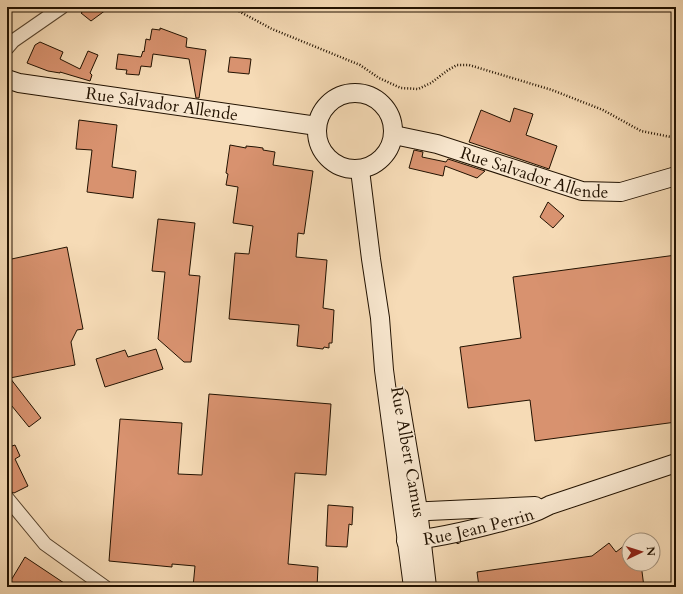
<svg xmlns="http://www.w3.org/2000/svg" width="683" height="594" font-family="Cardo,serif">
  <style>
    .building { fill: #d8926f; stroke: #221201 }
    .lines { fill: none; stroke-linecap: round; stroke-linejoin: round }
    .street-casing { stroke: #57442e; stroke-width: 15 }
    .secondary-casing { stroke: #221201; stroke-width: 20 }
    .path { stroke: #221201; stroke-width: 2.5; stroke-dasharray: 1 2; stroke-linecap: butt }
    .street { stroke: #f9e8d0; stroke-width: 13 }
    .secondary { stroke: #f9e8d0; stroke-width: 18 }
    .labels { text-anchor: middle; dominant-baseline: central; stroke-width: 3; stroke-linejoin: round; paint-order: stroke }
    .street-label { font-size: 17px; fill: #221201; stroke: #f9e8d0 }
  </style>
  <rect width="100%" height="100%" fill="#f6dbb6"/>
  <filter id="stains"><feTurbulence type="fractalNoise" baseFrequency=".005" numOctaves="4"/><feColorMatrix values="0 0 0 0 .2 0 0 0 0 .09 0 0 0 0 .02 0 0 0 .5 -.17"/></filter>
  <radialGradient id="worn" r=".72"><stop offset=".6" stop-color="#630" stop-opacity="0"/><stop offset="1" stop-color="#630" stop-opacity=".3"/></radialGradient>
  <g class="building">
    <polygon points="88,7 110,7 91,21 81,13"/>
    <polygon points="160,28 187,38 186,47 206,50 199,98 196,98 189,59 153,54 151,67 141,66 139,75 126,74 127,70 116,69 118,54 141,57 143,51 144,52 146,39 150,40 152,29 160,30"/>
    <polygon points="40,42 63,52 60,59 80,69 88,51 98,55 90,73 92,75 90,81 60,72 60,73 48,71 27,63 35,45"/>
    <polygon points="230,57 251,59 249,74 228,72"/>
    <polygon points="514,108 533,114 526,135 557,146 549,169 469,142 481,110 510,122"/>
    <polygon points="79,120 117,125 112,167 136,171 133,198 87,192 92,150 76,149"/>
    <polygon points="230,145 246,148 246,146 256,147 263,148 263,150 275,152 273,165 313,171 304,234 298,233 296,257 327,260 323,308 334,310 332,343 329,343 329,348 324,347 323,349 297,346 299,325 229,319 235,253 249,254 253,226 233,223 238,187 226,185 228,174 226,173"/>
    <polygon points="414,150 423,152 422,157 446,162 448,159 485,171 477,178 445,166 443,176 409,168"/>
    <polygon points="548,202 564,216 553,228 540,217"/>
    <polygon points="158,219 195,223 189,275 200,276 191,362 184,362 158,339 165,272 152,271"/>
    <polygon points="67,247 83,329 77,330 71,342 75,365 10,378 41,418 29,427 7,400 7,260"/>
    <polygon points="676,255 676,422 535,441 530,400 468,408 460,347 521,338 513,277"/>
    <polygon points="156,349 163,369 105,387 96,359 125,350 128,357"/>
    <polygon points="209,394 331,404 326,475 295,473 288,564 318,567 317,587 193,587 195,566 172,564 172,567 109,561 120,419 182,423 178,474 202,475"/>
    <polygon points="7,443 9,447 15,445 20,456 15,459 28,486 14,493 7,490"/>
    <polygon points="328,505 353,507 352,525 349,524 347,547 326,546"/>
    <polygon points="629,542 629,564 641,564 644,587 479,587 477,572 592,556 609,543 616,552"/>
    <polygon points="25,557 70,587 7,587"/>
  </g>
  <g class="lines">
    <defs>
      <g id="street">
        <polyline points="7,48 13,41 62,7"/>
        <polyline points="7,498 45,544 105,587"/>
      </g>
      <g id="secondary">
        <path id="s1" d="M7,79L19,83L317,126"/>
        <circle cx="355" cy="131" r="38"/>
        <path id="s2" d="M394,135L437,144L582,191L621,192L676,176"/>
        <polyline points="360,170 371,259 380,318 384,370 413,587"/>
        <polyline points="399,397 418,510 427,587"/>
        <polyline points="407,512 535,506"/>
        <path id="s3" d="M406,541C437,538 467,531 497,523C517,518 532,515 550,505L676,463"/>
      </g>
    </defs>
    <use href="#street" class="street-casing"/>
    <use href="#secondary" class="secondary-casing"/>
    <polyline class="path" points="231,7 272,29 360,65 379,78 401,88 418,89 431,83 448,70 457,65 469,65 552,90 603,110 641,131 676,138"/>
    <use href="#street" class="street"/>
    <use href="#secondary" class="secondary"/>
  </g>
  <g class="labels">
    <g class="street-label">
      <text stroke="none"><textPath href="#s1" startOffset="157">Rue Salvador Allende</textPath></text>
      <text stroke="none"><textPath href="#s2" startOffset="146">Rue Salvador Allende</textPath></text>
      <text transform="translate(408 452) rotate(80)">Rue Albert Camus</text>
      <text stroke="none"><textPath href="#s3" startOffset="74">Rue Jean Perrin</textPath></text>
    </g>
  </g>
  <rect width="683" height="594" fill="none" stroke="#f6dbb6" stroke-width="24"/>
  <rect x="8" y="8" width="667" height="578" fill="none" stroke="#221201" stroke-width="2"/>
  <rect x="12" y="12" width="659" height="570" fill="none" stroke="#221201"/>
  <g transform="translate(641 552) rotate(86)"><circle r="19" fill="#f9e8d0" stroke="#a3927d"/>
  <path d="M0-3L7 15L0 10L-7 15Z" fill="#8f2418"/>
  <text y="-6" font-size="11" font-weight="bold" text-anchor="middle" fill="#221201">N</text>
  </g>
  <rect width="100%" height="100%" filter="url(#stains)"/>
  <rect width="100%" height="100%" fill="url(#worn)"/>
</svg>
